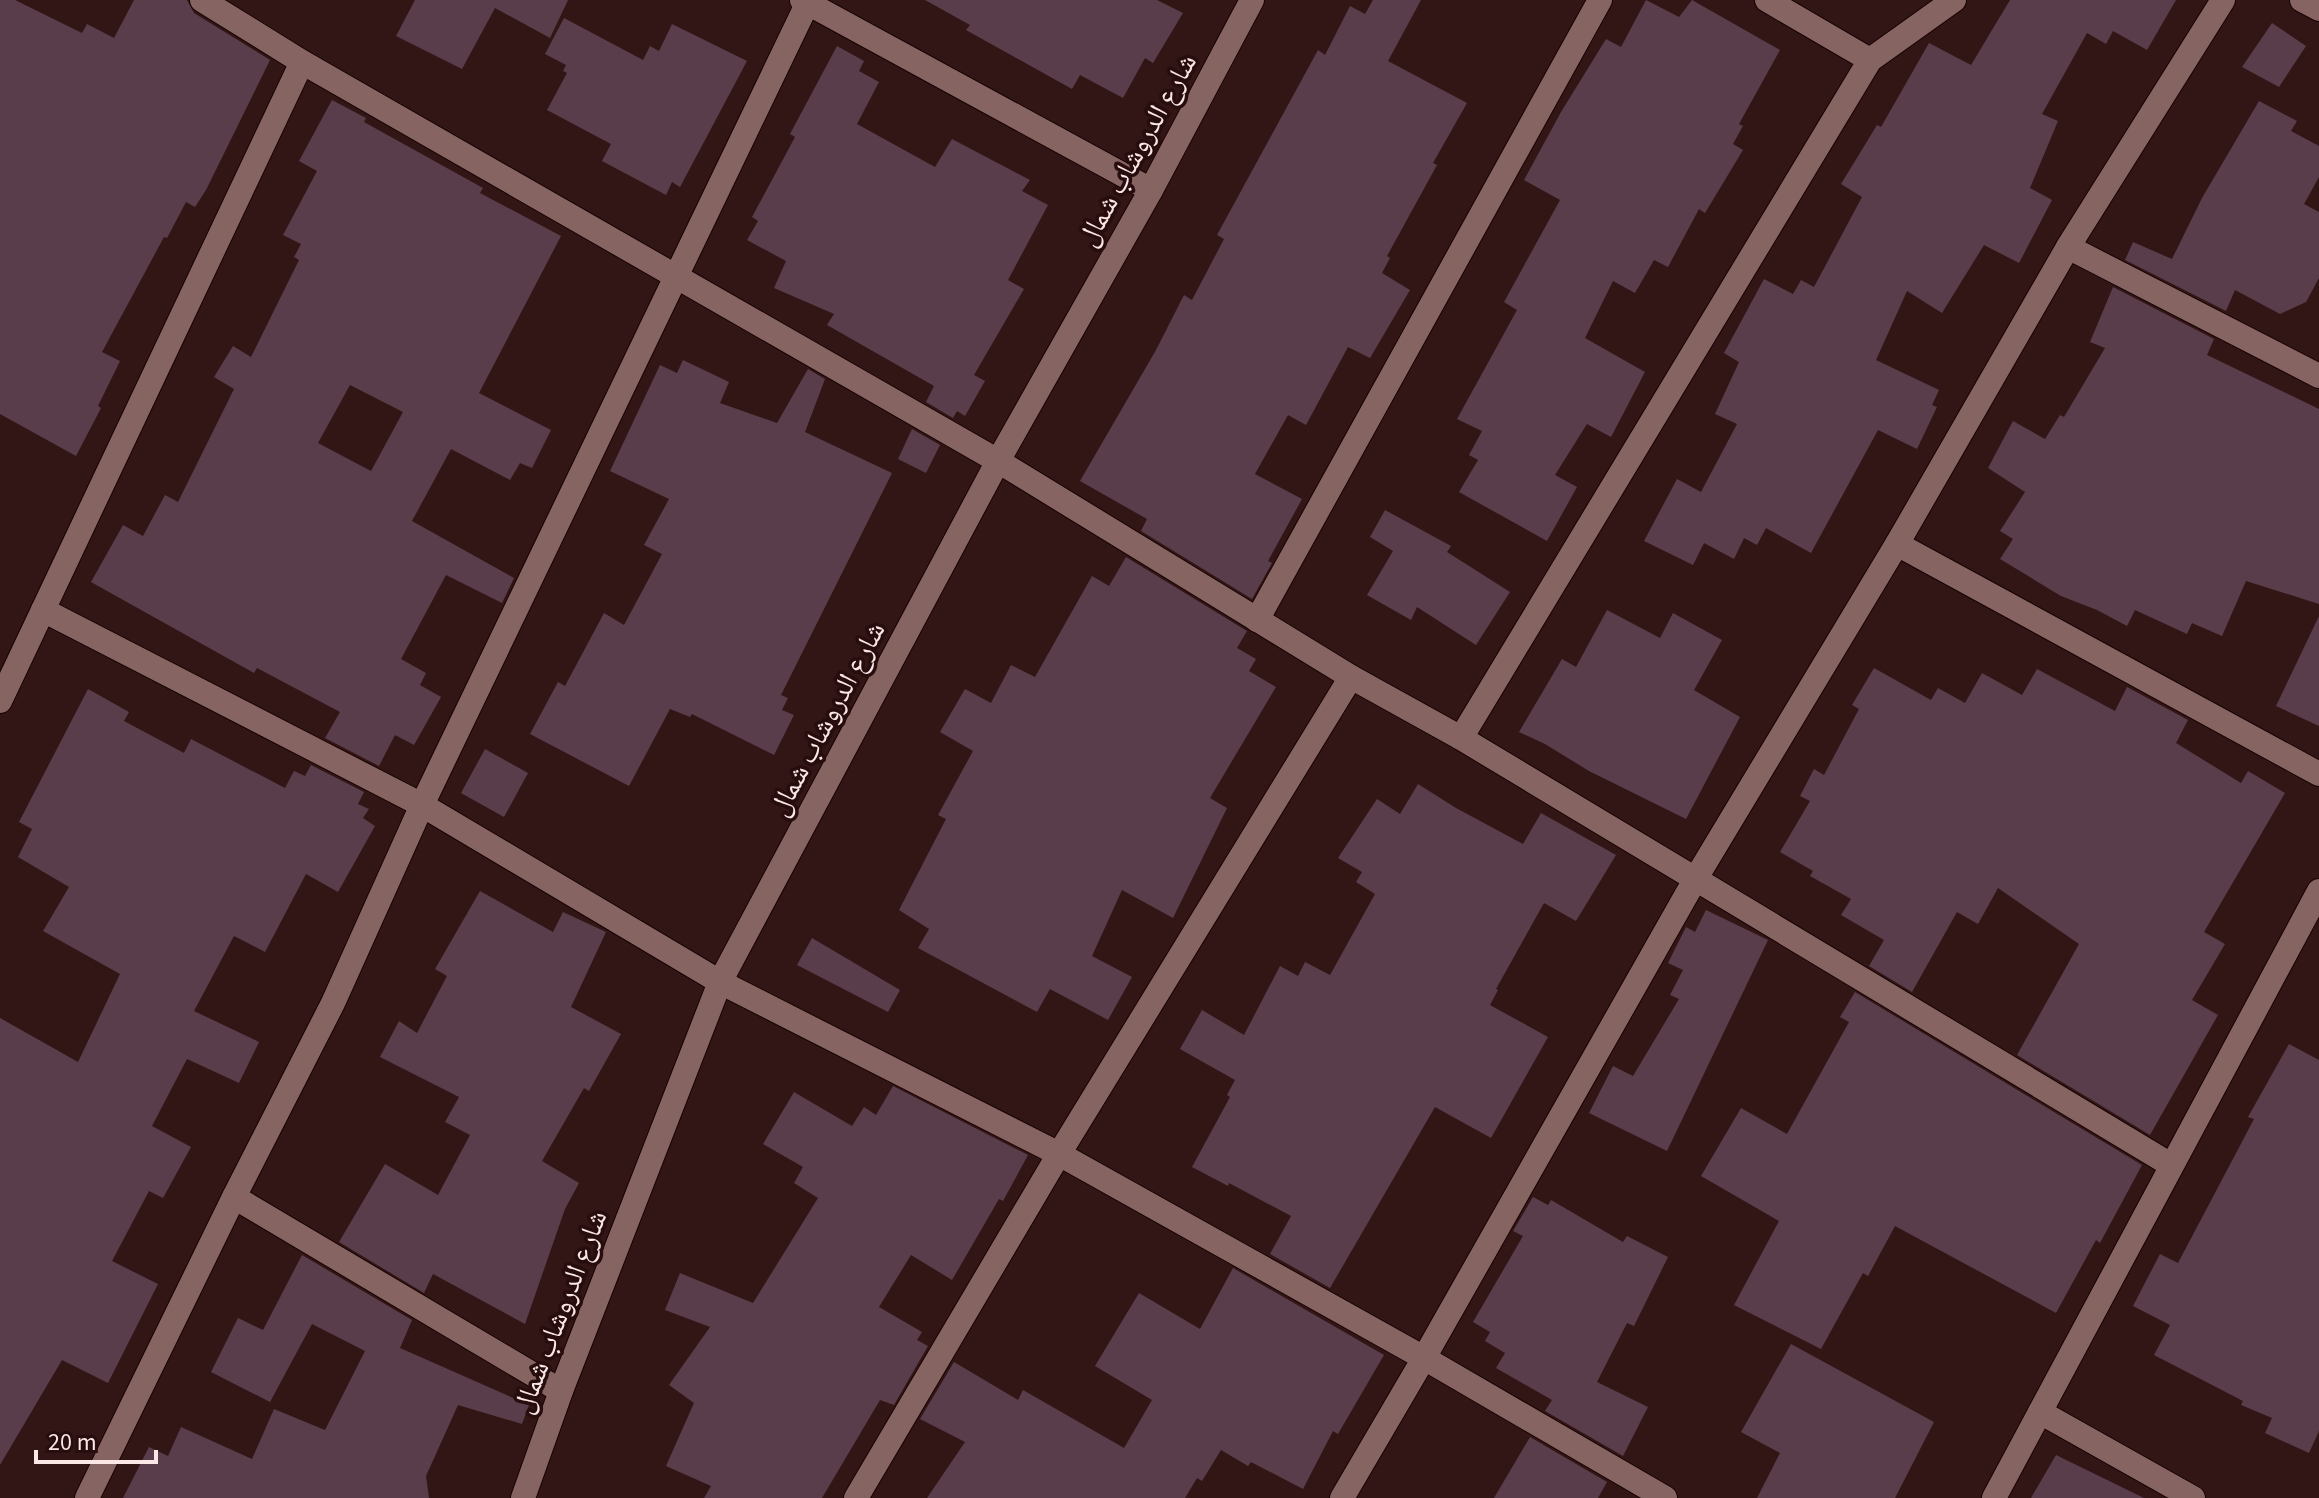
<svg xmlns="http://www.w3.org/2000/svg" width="2319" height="1498" font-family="'Source Sans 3','Noto Naskh Arabic',sans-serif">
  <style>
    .building { fill: #593d4b; fill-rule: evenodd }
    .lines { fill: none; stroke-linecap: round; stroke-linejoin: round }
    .minor-casing { stroke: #180203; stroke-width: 26 }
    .minor { stroke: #866462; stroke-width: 24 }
    .labels { text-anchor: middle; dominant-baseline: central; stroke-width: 7; stroke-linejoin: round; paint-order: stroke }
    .street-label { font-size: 28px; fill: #fbe7e6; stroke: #270d0d }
  </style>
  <rect width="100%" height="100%" fill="#321616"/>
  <g class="building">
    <polygon points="0,0 15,0 82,33 87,24 114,38 134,0 187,0 194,13 270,60 206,190 195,207 186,202 167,238 164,237 102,352 120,361 98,406 101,408 76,456 0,414"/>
    <polygon points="415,0 568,0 550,38 495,8 462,69 396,36"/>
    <polygon points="925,0 1157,0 1183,13 1153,63 1145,58 1123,98 1080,75 1072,89 966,30 970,25"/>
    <polygon points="1373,0 1421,0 1388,61 1467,103 1433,163 1437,165 1387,256 1390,258 1382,273 1410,290 1370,358 1348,347 1306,425 1288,415 1255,474 1302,499 1268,561 1272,563 1252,599 1141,531 1147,519 1080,481 1156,350 1184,295 1192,300 1224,239 1217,235 1318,50 1325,55 1350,6 1365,14"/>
    <polygon points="1646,0 1679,17 1692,0 1780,50 1739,124 1743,126 1733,144 1743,150 1705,213 1699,209 1668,267 1654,260 1635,293 1613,281 1585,338 1645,372 1611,437 1587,424 1555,475 1577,487 1547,541 1459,492 1478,460 1469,455 1482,431 1457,419 1517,310 1504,302 1560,200 1524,180 1561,112 1606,39 1621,47"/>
    <polygon points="2010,0 2176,0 2147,50 2113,31 2106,44 2087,33 2042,114 2058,121 2030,188 2052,200 2019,263 1984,245 1942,313 1907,291 1876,360 1939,390 1932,405 1937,407 1917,449 1878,430 1811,553 1766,528 1757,545 1744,538 1734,559 1704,543 1693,565 1644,541 1677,479 1701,492 1737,424 1715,414 1739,362 1724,353 1764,279 1793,294 1801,280 1814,287 1862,197 1841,184 1877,125 1881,127 1929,43 1971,65"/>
    <polygon points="564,18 643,60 650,46 659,51 672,24 747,61 680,187 672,182 666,195 602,161 611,144 547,110 567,73 563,71 566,65 545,54"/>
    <polygon points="2272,23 2306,46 2279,87 2242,67"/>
    <polygon points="837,46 864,61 859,71 879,82 857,124 935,167 952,139 1030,180 1022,191 1048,205 1008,280 1024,289 974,375 985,381 965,416 957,411 953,418 926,402 934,386 827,325 834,314 774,288 786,261 747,240 758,221 752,217 795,137 790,134"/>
    <path d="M332,100L366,118L364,122L483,188L480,193L561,236L479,393L551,430L532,468L520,463L510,480L451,449L412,521L514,578L502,603L446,575L401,659L426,673L420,685L441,697L414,745L395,735L379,766L325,738L340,712L257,668L254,673L91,582L123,525L143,536L165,495L178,502L234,389L214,377L233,346L251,357L299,260L294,257L301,244L283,235L317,171L299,161ZM350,385L403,412L371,471L318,443Z"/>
    <polygon points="2259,101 2297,121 2291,131 2319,146 2319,177 2304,204 2319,212 2319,278 2306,302 2280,314 2235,290 2226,311 2125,260 2133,242 2172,259 2202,198"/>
    <polygon points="2113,287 2214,339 2207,355 2319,409 2319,604 2246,581 2222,636 2192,623 2187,634 2135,610 2127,626 2097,610 2061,596 2000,559 2013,539 2000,531 2025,492 1988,468 2013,421 2045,439 2060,415 2064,417 2105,348 2090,342"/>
    <polygon points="683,360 729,382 720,403 777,423 808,369 825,379 805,432 892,473 781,695 788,698 782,710 794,715 774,755 692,714 690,717 670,709 629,786 530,734 558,682 565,686 604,613 624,625 662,554 644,545 669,499 610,471 660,365 677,373"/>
    <polygon points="912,429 940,445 926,473 898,459"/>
    <polygon points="1385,510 1451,546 1447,552 1510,592 1476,645 1417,607 1411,620 1367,595 1393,551 1370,537"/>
    <polygon points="1126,557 1247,631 1237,648 1256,659 1249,671 1276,687 1210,798 1227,808 1173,918 1122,890 1092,956 1132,977 1108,1020 1050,989 1037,1012 918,948 929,929 899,910 946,819 938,815 973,751 940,732 965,689 991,703 1011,665 1035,677 1092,576 1109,586"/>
    <polygon points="1607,610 1660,638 1673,613 1722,640 1694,690 1740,717 1686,819 1589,771 1545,744 1519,732 1562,659 1576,667"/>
    <polygon points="2319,616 2319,726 2276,706"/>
    <polygon points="1874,668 1931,700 1938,688 1965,703 1982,673 2022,695 2037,669 2115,711 2127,687 2188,720 2176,743 2241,783 2248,771 2285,793 2204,932 2225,944 2192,1000 2218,1015 2150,1135 2017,1055 2079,944 1998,888 1978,924 1957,912 1912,992 1869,966 1884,940 1841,915 1851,899 1810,876 1813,871 1780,852 1810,801 1800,796 1814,769 1824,775 1859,709 1852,705"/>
    <polygon points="88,689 129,712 124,721 184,753 191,739 285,788 294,771 305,776 311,765 364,792 358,804 369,809 363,818 375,826 338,892 306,874 265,952 234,936 194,1011 259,1042 239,1083 187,1059 152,1126 191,1147 163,1198 149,1191 112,1261 158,1284 108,1383 62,1360 0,1465 0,1018 78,1062 120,974 43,931 69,887 18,857 32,829 19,822"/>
    <polygon points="485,749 528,773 504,817 461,793"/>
    <polygon points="1418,784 1456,808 1523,844 1541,813 1616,855 1576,921 1544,903 1496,989 1498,990 1490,1005 1548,1037 1491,1138 1435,1107 1330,1288 1270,1254 1291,1216 1229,1183 1228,1186 1192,1167 1230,1097 1227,1095 1235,1080 1180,1049 1202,1010 1244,1035 1280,966 1298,976 1305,962 1330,975 1375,894 1356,882 1362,872 1338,858 1377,799 1400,814"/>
    <polygon points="480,891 553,932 563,912 606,932 571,1007 621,1034 589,1091 584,1088 542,1161 579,1183 565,1209 525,1324 433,1274 424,1293 339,1242 385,1164 438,1195 470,1135 445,1122 459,1097 380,1057 399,1021 417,1033 447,976 435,969"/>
    <polygon points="1706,910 1768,940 1667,1151 1589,1113 1613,1066 1633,1076 1679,999 1670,995 1683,970 1668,963 1686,927 1695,932"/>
    <polygon points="812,938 900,990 888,1012 797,965"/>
    <polygon points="1855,992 2142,1165 2100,1243 2096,1240 2056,1313 1895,1226 1868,1276 1863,1273 1821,1349 1734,1305 1779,1221 1701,1176 1741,1108 1787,1134 1849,1022 1840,1017"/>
    <polygon points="2289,1044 2319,1060 2319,1431 2309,1453 2265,1433 2272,1418 2241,1405 2243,1401 2154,1355 2170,1325 2133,1306 2160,1254 2178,1263 2254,1119 2248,1117"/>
    <polygon points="893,1086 1028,1155 1003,1201 999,1199 952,1280 911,1255 879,1307 922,1332 917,1340 928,1346 894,1405 880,1400 822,1498 704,1498 711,1486 666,1466 694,1403 669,1385 710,1327 665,1310 680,1273 753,1303 818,1198 794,1183 803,1167 763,1144 794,1092 852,1126 864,1107 876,1115"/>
    <polygon points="1533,1197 1548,1205 1551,1200 1623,1242 1627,1236 1668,1257 1634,1326 1627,1323 1597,1382 1648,1407 1623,1456 1545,1411 1552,1400 1496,1368 1505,1353 1485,1341 1490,1332 1473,1322 1523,1236 1513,1231"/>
    <polygon points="302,1255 412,1320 400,1348 529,1405 522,1424 458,1405 426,1476 429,1498 123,1498 149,1447 168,1456 181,1427 252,1459 274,1409 325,1430 365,1351 312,1324 270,1402 211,1372 238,1318 263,1330"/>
    <polygon points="1233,1268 1384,1355 1338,1434 1333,1431 1303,1489 1251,1462 1248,1466 1221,1450 1202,1481 1197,1478 1185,1498 927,1498 965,1442 920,1419 954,1362 1018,1400 1023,1390 1124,1448 1152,1400 1095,1366 1139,1293 1200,1329"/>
    <polygon points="1791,1344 1934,1422 1895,1498 1757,1498 1780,1453 1741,1432"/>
    <polygon points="1530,1437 1607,1482 1598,1498 1494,1498"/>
    <polygon points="2056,1455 2144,1498 2031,1498"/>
  </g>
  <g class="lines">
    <defs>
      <g id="minor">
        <polyline points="202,0 302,62 998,461 1351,677 1461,738 2171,1165"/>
        <polyline points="802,0 1151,190"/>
        <polyline points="1767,0 1870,60"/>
        <polyline points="2302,0 2319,9"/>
        <polyline points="2068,247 2319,376"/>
        <polyline points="1897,544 2319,774"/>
        <polyline points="43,610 422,805 720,982 1059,1154 1424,1358 1665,1498"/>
        <polyline points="1257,620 1600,0"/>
        <polyline points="0,701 302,62"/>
        <polyline points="1461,738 1870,60 1954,0"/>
        <polyline points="234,1197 561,1391"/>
        <polyline points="2040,1412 2193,1498"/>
        <polyline points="87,1498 234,1197 333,1003 422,805 809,0"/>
        <polyline points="523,1498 561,1391 720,982 998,461 1151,190 1252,0"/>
        <polyline points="856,1498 1059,1154 1351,677"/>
        <polyline points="1342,1498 1424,1358 1696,878 1897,544 2068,247 2223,0"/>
        <polyline points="1994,1498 2319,891"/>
      </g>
    </defs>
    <use href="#minor" class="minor-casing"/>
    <use href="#minor" class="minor"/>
  </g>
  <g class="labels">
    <g class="street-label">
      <text transform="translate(1137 150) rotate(-61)">شارع الدروشاب شمال</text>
      <text transform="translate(827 719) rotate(-62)">شارع الدروشاب شمال</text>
      <text transform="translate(560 1312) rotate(-69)">شارع الدروشاب شمال</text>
    </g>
  </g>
  <path d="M36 1450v12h120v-12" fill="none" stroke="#fbe7e6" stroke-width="4"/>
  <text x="48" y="1450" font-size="24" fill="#fbe7e6" stroke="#270d0d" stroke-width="6" paint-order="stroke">20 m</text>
</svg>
